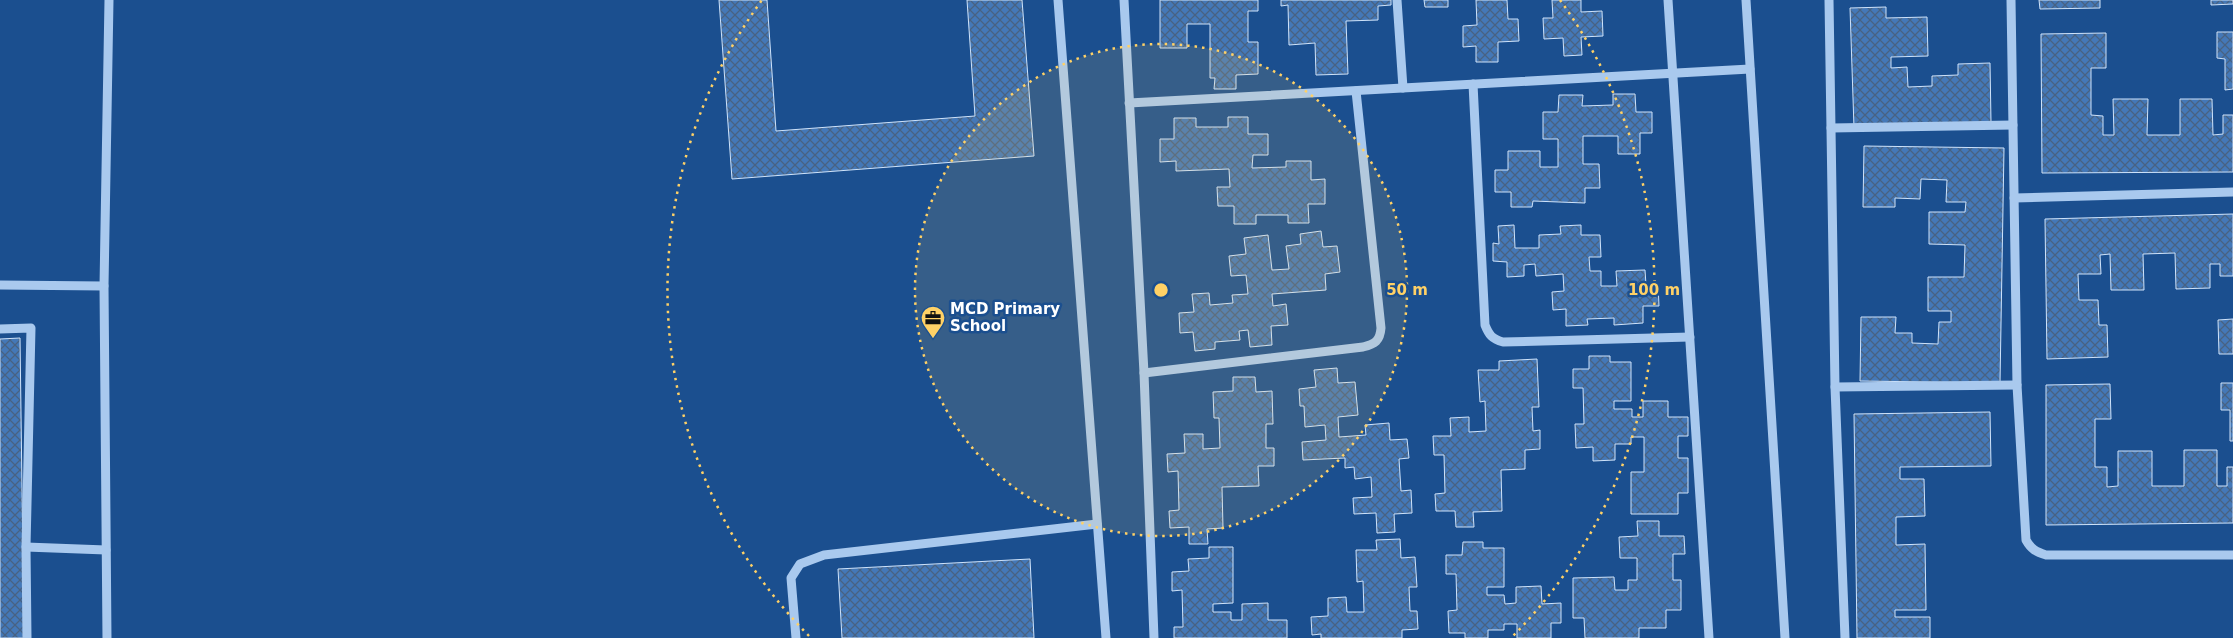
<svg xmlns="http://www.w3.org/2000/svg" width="2233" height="638" font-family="'DejaVu Sans',sans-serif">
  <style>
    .building { fill: url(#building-cross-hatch); stroke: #cfe3fa }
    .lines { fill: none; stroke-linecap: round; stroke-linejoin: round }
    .minor { stroke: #a9c9ee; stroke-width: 9 }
    .ring { fill: none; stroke: #ffd166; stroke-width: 2.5; stroke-dasharray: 2.5 5 }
    .labels { text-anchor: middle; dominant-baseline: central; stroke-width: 5; stroke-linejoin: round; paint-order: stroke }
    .poi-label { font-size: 15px; font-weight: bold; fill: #fff; stroke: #1b4f8f; text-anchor: start }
    .centre { fill: #ffd166; stroke: #1b4f8f; stroke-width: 2.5 }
    .ring-label { font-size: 15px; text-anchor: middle; font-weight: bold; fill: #ffd166; stroke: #1b4f8f; stroke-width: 5; stroke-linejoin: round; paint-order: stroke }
  </style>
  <defs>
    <pattern id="building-cross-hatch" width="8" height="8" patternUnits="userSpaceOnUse" patternTransform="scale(1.25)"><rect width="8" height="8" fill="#4478b7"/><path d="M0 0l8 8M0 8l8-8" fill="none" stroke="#486282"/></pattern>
  </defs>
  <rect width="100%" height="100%" fill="#1b4f8f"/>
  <g class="building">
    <polygon points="719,0 767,0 776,131 975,116 967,0 1022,0 1034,156 732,179"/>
    <polygon points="1160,0 1258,0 1258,11 1248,11 1248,42 1258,42 1258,74 1236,75 1236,89 1214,89 1215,78 1210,78 1210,24 1187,24 1187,48 1160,48"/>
    <polygon points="1281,0 1391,0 1391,5 1378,6 1378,20 1346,21 1348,74 1316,75 1315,43 1289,45 1288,5 1281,6"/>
    <polygon points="1424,0 1448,0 1448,7 1425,7"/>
    <polygon points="1476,0 1507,0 1508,19 1518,19 1519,41 1498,42 1498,62 1476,62 1476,46 1463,47 1463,26 1477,25"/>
    <polygon points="1552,0 1581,0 1581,12 1602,11 1603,36 1581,37 1582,55 1564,56 1563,38 1544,39 1543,18 1553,18"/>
    <polygon points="2039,0 2100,0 2100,8 2040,9"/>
    <polygon points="2211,0 2233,0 2233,4 2211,5"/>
    <polygon points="1886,7 1886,18 1927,17 1928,56 1891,57 1891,68 1907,67 1908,87 1932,86 1932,76 1958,75 1958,64 1990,63 1991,122 1854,128 1850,8"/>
    <polygon points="2217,32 2233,32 2233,89 2225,90 2225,59 2217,58"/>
    <polygon points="2106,33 2106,68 2091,68 2091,115 2103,116 2103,135 2114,135 2113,99 2148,99 2147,135 2180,135 2180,99 2212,99 2213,135 2223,134 2223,115 2233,115 2233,172 2042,173 2041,34"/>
    <polygon points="1613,94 1635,94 1636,112 1652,112 1652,133 1640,133 1640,154 1618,154 1618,136 1583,136 1583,164 1599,164 1600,188 1585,188 1585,203 1533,201 1532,207 1511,207 1511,192 1495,192 1495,170 1508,170 1508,151 1540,151 1540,167 1558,167 1558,139 1543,139 1543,112 1558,112 1559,95 1583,95 1582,106 1613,105"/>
    <polygon points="1228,117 1248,117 1248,134 1268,134 1268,155 1253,155 1252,168 1286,167 1286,161 1311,161 1311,180 1325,179 1325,204 1308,204 1309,223 1288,223 1288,215 1256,215 1256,224 1234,224 1234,206 1218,206 1217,187 1230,187 1229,169 1176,171 1176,161 1160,162 1160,139 1174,139 1174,118 1196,118 1196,127 1228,127"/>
    <polygon points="1864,146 2004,148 2000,383 1860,381 1861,317 1896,317 1895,333 1912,333 1912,343 1938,344 1939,322 1951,322 1951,311 1928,311 1928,277 1964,277 1965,245 1929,244 1929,212 1965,212 1966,202 1946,202 1947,180 1921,179 1920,199 1895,198 1895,207 1863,207"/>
    <polygon points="2233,214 2233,276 2220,276 2220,264 2210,264 2210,288 2176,289 2175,253 2143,254 2144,290 2111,290 2110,254 2100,255 2101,274 2078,274 2079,300 2098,300 2099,325 2107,325 2108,357 2047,359 2045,219"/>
    <polygon points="1514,225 1515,248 1539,248 1539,235 1561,234 1560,226 1581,225 1581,235 1600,235 1601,257 1589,257 1590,271 1601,271 1601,286 1617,286 1616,271 1645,270 1646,285 1658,284 1659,306 1643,306 1643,323 1614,325 1614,318 1587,319 1588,325 1566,326 1566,309 1553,310 1552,292 1564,291 1563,274 1536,276 1535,264 1524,265 1524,276 1507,277 1507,262 1493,261 1493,243 1499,244 1498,226"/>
    <polygon points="1321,231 1323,247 1337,246 1340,272 1325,274 1326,290 1272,294 1273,306 1286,304 1288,325 1271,326 1272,345 1250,347 1248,330 1239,331 1240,340 1215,342 1215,349 1195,351 1193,332 1180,333 1179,313 1194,312 1192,294 1209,293 1210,305 1233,303 1232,295 1248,294 1246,275 1231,276 1229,256 1246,254 1244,238 1268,235 1272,270 1289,269 1286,246 1301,244 1300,234"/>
    <polygon points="2233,319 2233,354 2219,354 2218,320"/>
    <polygon points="20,338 24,638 0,638 0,339"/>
    <polygon points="1589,356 1610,356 1610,362 1631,362 1631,401 1614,401 1614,409 1632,409 1632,417 1643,417 1643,401 1668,401 1668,417 1688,417 1688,436 1678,436 1678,458 1688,458 1688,493 1678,493 1678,514 1631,514 1631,472 1644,472 1644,437 1631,437 1631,444 1615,444 1615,460 1593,461 1593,447 1576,448 1575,424 1584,424 1583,388 1573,388 1573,369 1589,369"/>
    <polygon points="1537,359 1539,407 1532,407 1533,431 1540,430 1540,449 1525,450 1525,469 1501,470 1502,511 1473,512 1474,527 1456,527 1455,511 1436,511 1435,494 1445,493 1444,455 1434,455 1433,436 1451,436 1450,418 1469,417 1469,432 1486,431 1485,401 1480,402 1478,370 1499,370 1499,361"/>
    <polygon points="1337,368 1338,383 1355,382 1358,415 1338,417 1339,437 1366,435 1365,425 1389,423 1390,440 1407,439 1409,458 1399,459 1401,491 1411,490 1412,513 1394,514 1395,532 1377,533 1376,513 1354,514 1353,498 1372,497 1371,477 1355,479 1354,467 1345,468 1345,458 1303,460 1302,442 1326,440 1325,425 1305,427 1304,406 1300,406 1299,389 1316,387 1314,370"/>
    <polygon points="1233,377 1255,377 1256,392 1272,391 1273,424 1266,424 1266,448 1274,448 1274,466 1258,466 1259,486 1222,487 1223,528 1207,529 1208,544 1189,544 1189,527 1170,528 1169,511 1179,510 1178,471 1168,472 1167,454 1185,453 1184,434 1203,434 1203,449 1220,448 1219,418 1214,418 1213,392 1233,391"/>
    <polygon points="2221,383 2233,383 2233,441 2230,441 2230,410 2221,410"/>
    <polygon points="2110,384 2111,419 2095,419 2095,467 2107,467 2107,487 2118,486 2118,451 2152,451 2152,486 2184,486 2184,450 2217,450 2217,486 2227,486 2227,467 2233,467 2233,523 2046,525 2046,385"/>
    <polygon points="1990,412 1991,466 1900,467 1900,479 1924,479 1925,516 1896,517 1896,545 1925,544 1926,610 1895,610 1895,617 1930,617 1930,638 1857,638 1854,414"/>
    <polygon points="1637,521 1659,521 1659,536 1684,536 1685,554 1673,554 1673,580 1681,580 1681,610 1666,610 1666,628 1639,628 1639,638 1585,638 1584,618 1573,618 1573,578 1614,577 1615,590 1628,590 1628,580 1637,580 1637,558 1620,558 1619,537 1638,536"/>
    <polygon points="1400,539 1401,558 1415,557 1417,587 1409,587 1410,611 1417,611 1418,629 1402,630 1402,638 1321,638 1321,634 1312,635 1311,617 1328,616 1328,598 1346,597 1347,612 1364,612 1363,581 1357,582 1356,550 1377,550 1376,540"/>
    <polygon points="1463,542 1483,542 1483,548 1504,548 1504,587 1487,587 1487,595 1504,595 1505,604 1516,603 1516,587 1541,586 1542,604 1561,603 1561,623 1551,623 1551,638 1517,638 1517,624 1504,624 1504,630 1488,630 1488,638 1465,638 1465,633 1449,633 1448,611 1457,610 1456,574 1446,574 1446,555 1462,555"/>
    <polygon points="1209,547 1233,547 1233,603 1213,604 1213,612 1231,612 1231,620 1242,620 1242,604 1268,603 1268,620 1287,620 1287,638 1174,638 1174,627 1183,627 1182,590 1172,591 1172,572 1189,571 1188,559 1209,558"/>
    <polygon points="1030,559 1034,638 842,638 838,569"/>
  </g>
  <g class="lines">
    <g class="minor">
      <polyline points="1058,0 1106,638"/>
      <polyline points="1124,0 1144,373 1154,638"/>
      <polyline points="1397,0 1403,88"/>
      <polyline points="1668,0 1709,638"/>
      <polyline points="1746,0 1785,638"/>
      <polyline points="1829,0 1835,387 1845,638"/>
      <path d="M2011,0L2017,385L2026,540C2031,549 2036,552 2046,555H2233"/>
      <path d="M1473,84L1485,325C1489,335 1492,339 1503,342L1690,337"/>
      <polyline points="1129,103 1750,69"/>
      <polyline points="1831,128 2013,125"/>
      <polyline points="2014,198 2233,192"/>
      <polyline points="0,285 104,286"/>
      <polyline points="0,329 31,328 26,547 27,638"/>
      <path d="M1144,373L1363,347C1375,344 1380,341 1381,328L1356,91"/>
      <polyline points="1835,387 2017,385"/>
      <polyline points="26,547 106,550"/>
      <polyline points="107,638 104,286 109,0"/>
      <polyline points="796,638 791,578 800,564 824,555 1097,524"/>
    </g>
  </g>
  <circle cx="1161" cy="290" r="246" fill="#ffd166" fill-opacity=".12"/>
  <g class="ring">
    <circle cx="1161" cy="290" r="246"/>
    <path d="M809 636A493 493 0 0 1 762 0M1560 0A493 493 0 0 1 1513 636"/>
  </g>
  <defs>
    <symbol id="office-pin" viewBox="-11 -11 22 30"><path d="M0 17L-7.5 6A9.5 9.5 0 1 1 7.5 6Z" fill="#ffd166" stroke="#1b4f8f"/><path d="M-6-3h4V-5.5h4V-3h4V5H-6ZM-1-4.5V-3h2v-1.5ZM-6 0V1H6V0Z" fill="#111"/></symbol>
  </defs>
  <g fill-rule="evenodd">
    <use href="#office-pin" x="919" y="304" width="28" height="38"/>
  </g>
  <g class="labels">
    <g class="poi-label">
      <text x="950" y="309">MCD Primary<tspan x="950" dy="17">School</tspan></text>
    </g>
  </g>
  <circle cx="1161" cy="290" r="8" class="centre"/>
  <g class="ring-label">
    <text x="1407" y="295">50 m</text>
    <text x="1654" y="295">100 m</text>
  </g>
</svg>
